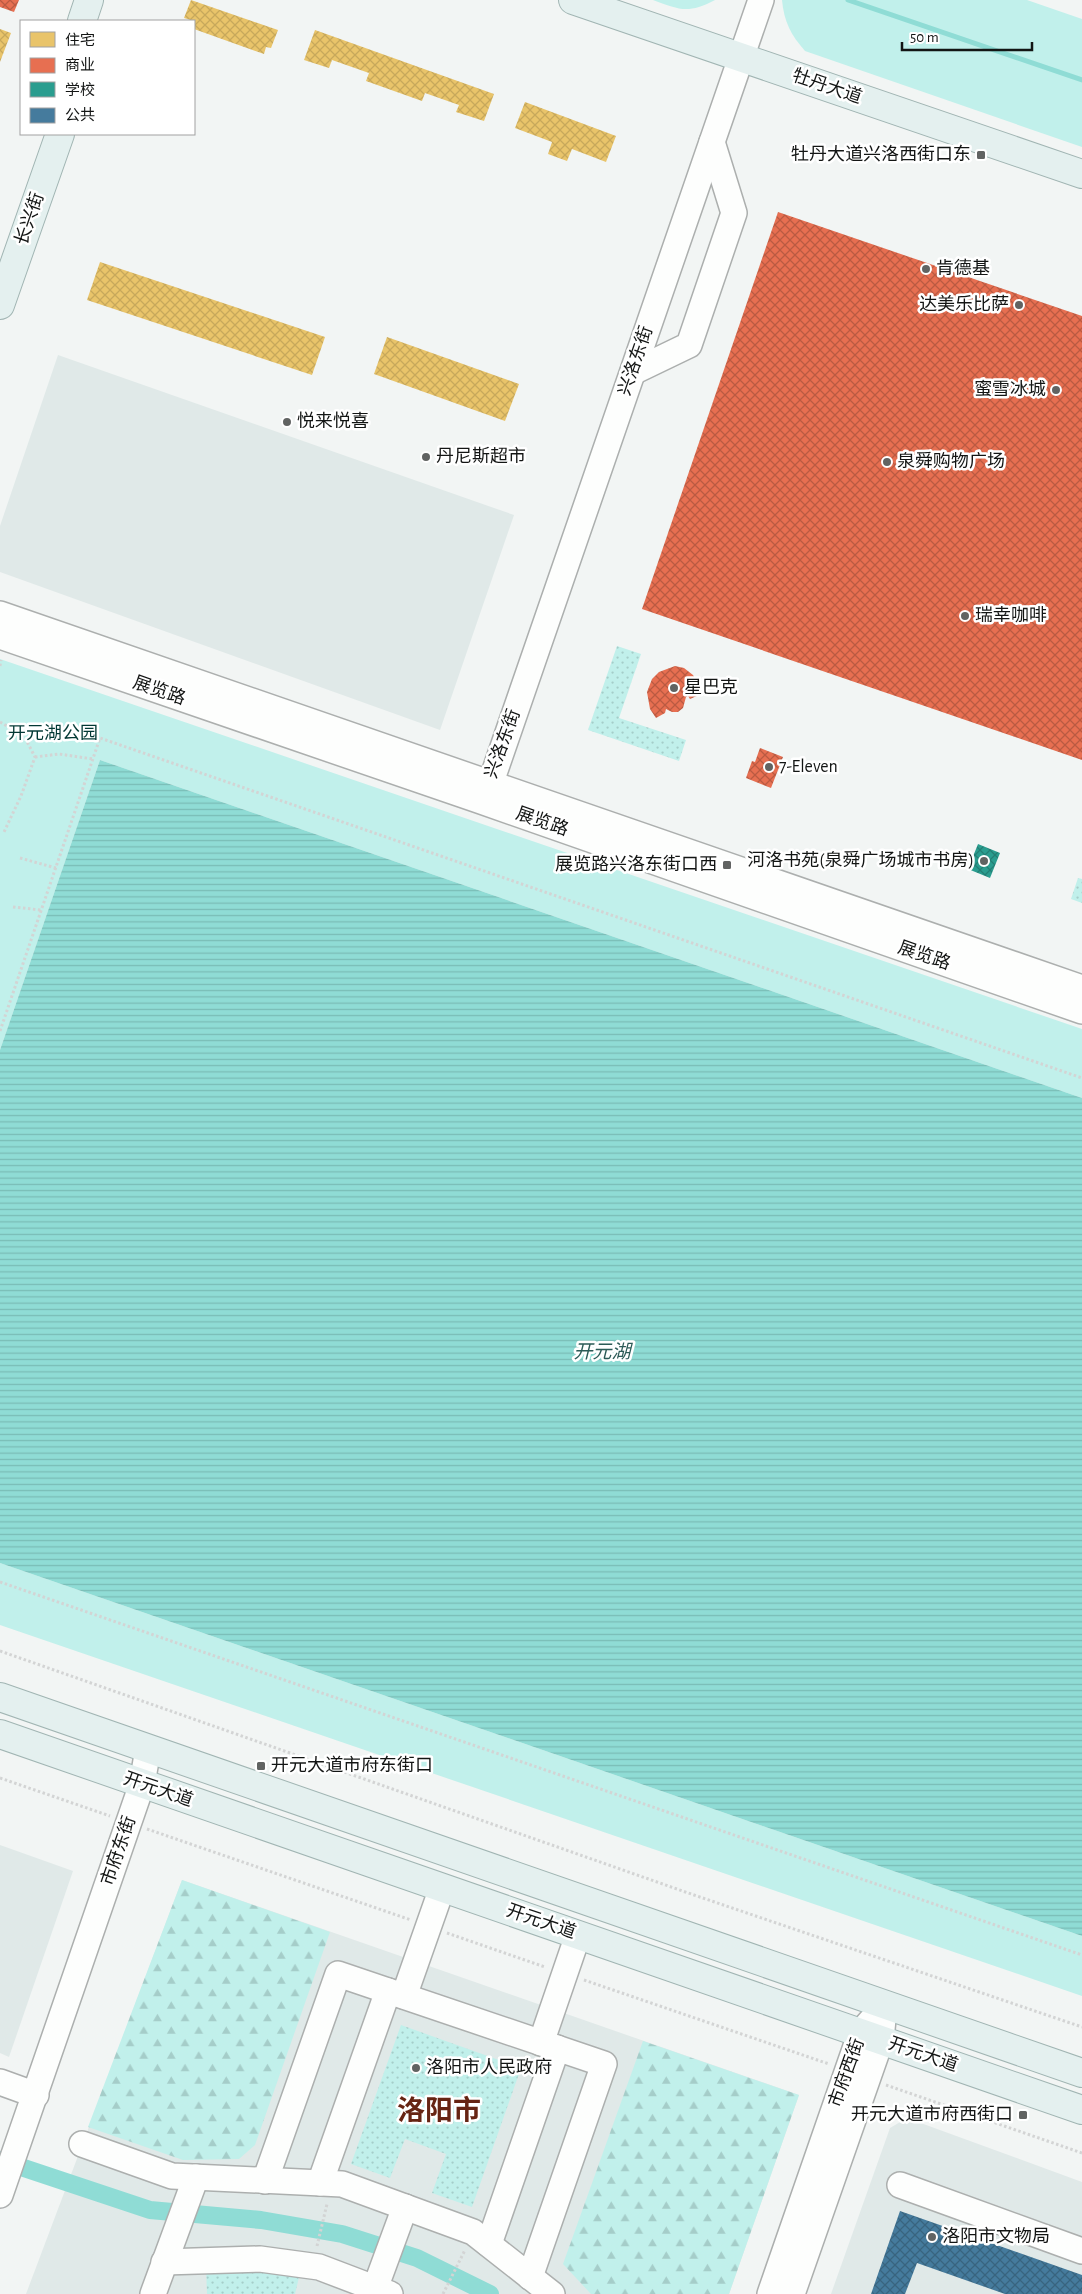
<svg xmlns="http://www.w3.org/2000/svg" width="1082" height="2294" font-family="'Alegreya Sans','Noto Sans SC',sans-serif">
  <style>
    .built { fill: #e0e9e8 }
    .grass { fill: url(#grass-dots) }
    .forest { fill: url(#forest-firs) }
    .green { fill: #c1f0eb }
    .water { fill: url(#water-rules) }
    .homes { fill: url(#homes-cross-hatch) }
    .shops { fill: url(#shops-cross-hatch) }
    .schools { fill: url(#schools-cross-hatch) }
    .public { fill: url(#public-cross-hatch) }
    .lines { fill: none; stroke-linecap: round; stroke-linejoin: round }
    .stream { stroke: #8fdcd5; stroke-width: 5 }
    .canal { stroke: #8fdcd5; stroke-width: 18 }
    .minor-casing { stroke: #acafae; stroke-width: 28 }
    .major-casing { stroke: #a1b5b3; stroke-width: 30 }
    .path { stroke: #d3d4d4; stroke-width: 3; stroke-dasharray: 2.5 2.5; stroke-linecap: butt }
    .minor { stroke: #fdfefd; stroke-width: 25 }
    .major { stroke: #e4f0ef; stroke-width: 28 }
    .poi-dot { fill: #616362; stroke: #fff; stroke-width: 2 }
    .labels { text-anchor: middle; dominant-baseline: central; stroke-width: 5; stroke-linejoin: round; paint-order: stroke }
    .street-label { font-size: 18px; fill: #131514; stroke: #fff }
    .poi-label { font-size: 18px; fill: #131514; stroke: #fff; text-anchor: start }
    .park-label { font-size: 18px; fill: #023834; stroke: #fff }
    .water-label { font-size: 19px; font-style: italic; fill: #2c5b57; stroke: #fff }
    .town-label { font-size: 28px; font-weight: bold; fill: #662413; stroke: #fff }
  </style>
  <defs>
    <pattern id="grass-dots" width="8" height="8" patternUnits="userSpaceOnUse" patternTransform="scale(1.25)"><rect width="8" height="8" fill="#c1f0eb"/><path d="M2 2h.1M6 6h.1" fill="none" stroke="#a5cdc9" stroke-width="1.8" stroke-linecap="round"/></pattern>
    <pattern id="forest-firs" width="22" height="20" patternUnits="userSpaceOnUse" patternTransform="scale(1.25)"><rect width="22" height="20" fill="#c1f0eb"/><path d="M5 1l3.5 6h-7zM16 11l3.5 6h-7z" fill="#a5cdc9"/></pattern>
    <pattern id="water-rules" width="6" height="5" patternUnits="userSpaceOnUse" patternTransform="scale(1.25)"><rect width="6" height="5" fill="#8fdcd5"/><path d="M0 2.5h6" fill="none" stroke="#7abcb6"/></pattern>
    <pattern id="homes-cross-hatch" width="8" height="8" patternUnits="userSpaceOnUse" patternTransform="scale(1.25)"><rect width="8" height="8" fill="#e9c46a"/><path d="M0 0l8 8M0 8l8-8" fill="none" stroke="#c7a85b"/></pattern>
    <pattern id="shops-cross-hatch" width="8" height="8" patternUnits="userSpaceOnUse" patternTransform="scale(1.25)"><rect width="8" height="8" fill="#e76f51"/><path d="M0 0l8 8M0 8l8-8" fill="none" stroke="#ba5a42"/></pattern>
    <pattern id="schools-cross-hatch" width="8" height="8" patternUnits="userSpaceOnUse" patternTransform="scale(1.25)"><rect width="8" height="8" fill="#2a9d8f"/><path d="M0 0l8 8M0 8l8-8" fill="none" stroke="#237f74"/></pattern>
    <pattern id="public-cross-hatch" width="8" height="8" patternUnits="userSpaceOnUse" patternTransform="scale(1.25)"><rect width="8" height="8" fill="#457b9d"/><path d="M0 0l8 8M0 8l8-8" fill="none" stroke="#38647f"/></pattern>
  </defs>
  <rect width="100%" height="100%" fill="#f2f5f4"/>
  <g class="built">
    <polygon points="58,355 514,515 440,730 0,572 0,526"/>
    <polygon points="0,1845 73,1871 9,2057 0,2053"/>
    <polygon points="182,1880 799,2095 729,2294 26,2294"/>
    <polygon points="907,2118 1082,2182 1082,2294 831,2294 890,2128"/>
  </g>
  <g class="grass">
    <polygon points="617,646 641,654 619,718 686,740 679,761 588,730"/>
    <polygon points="1078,878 1082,879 1082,903 1071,899"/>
    <polygon points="401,2025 521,2068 472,2207 432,2193 446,2154 405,2139 390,2178 351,2164"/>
    <polygon points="206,2267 300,2273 295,2294 207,2294"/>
  </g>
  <g class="forest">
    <polygon points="182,1880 330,1932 255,2145 239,2159 183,2160 88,2127"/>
    <polygon points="643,2041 799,2095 729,2294 591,2294 563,2264"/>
  </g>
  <g class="green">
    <path d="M653,0H715C688,14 680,10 653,0Z"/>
    <path d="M782,0H1027L1082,19V147L805,51C791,35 784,22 782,0Z"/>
    <polygon points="0,659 1082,1029 1082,1098 100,760 0,1050"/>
    <polygon points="0,1563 1082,1936 1082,1996 0,1625"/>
  </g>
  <polygon class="water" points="100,760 1082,1098 1082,1936 0,1563 0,1050"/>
  <g class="homes">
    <polygon points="191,0 278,30 271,48 266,47 264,54 194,29 194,21 184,18"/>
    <polygon points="0,29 11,33 0,62"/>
    <polygon points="315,30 494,94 484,121 456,112 459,105 425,93 422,101 366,81 369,73 332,60 329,68 304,60"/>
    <polygon points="525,102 616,136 606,162 572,149 567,161 548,154 552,142 515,128"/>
    <polygon points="100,262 325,337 312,375 87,300"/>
    <polygon points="387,337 519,384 505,421 374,374"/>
  </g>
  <g class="shops">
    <polygon points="0,0 19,0 14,12 0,7"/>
    <polygon points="778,212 1082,316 1082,760 642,609"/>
    <polygon points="675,666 684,668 693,675 698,684 699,695 690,699 688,696 686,697 683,708 678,712 672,712 666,709 665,713 656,718 650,709 647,692 652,679 659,672"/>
    <polygon points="760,748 783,757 771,788 746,778 752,761 755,762"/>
  </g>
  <polygon class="schools" points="978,844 1000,853 990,878 968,869"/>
  <polygon class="public" points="900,2211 1082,2275 1082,2294 1005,2294 917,2263 905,2294 871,2294"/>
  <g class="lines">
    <polyline class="stream" points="848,0 1082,80"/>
    <polyline class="canal" points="0,2160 150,2210 261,2220 342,2234 417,2258 490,2294"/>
    <defs>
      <g id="minor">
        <polyline points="633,372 689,345 734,213 712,142"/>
        <polyline points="0,614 1082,988"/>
        <polyline points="0,636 478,800 1082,1011"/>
        <polyline points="481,796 491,782 761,0"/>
        <polyline points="404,1996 442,1888"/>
        <polyline points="541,2043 578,1935"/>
        <polyline points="0,2082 36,2095"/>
        <polyline points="82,2144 172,2176 342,2184 473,2232 552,2294"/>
        <polyline points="265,2181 338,1974 604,2064 530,2277"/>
        <polyline points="320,2183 388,1991"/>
        <polyline points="900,2185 1082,2251"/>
        <polyline points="0,2195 142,1784 148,1749"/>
        <polyline points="489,2244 557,2048"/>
        <polyline points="164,2262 260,2259 319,2267 390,2294"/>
        <polyline points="153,2294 196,2177"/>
        <polyline points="373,2294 405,2207"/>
        <polyline points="770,2294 861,2032 885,2005"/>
        <polyline points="792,2294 881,2040 883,2019"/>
      </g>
      <g id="major">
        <polyline points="573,0 1082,174"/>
        <polyline points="82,21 89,0"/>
        <polyline points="0,305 60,134"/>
        <polyline points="0,1697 1082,2073"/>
        <polyline points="0,1734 1082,2110"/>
      </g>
    </defs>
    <use href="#minor" class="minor-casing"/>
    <use href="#major" class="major-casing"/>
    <g class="path">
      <polyline points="0,666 1,660"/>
      <polyline points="0,722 24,736 35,757 21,796 4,832"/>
      <polyline points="35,757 59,754 93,759"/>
      <polyline points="20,858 56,868"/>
      <polyline points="13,907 41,910"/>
      <polyline points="0,1031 100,738 1082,1078"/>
      <polyline points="0,1582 1082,1955"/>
      <polyline points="0,1651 694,1895 1082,2027"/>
      <polyline points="0,1778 110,1816"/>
      <polyline points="147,1829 411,1920"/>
      <polyline points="447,1933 545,1967"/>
      <polyline points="584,1980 829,2064"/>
      <polyline points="886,2085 1082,2153"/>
      <polyline points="317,2246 327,2204"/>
      <polyline points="443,2294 465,2250"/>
    </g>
    <use href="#minor" class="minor"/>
    <use href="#major" class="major"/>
  </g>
  <g class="poi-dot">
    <rect x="976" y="150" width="10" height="10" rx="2.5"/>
    <circle cx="926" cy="269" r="5"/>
    <circle cx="1019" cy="305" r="5"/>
    <circle cx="1056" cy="390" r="5"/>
    <circle cx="287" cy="422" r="5"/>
    <circle cx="426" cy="457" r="5"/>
    <circle cx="887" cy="462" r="5"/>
    <circle cx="965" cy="616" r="5"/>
    <circle cx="674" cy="688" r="5"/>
    <circle cx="769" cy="767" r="5"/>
    <circle cx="984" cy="861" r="5"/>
    <rect x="722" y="860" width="10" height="10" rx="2.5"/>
    <rect x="256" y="1761" width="10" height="10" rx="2.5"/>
    <circle cx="416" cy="2068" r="5"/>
    <rect x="1018" y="2110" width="10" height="10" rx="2.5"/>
    <circle cx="932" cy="2237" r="5"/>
  </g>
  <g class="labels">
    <g class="street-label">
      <text transform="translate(827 87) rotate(19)">牡丹大道</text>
      <text transform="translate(30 219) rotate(-71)">长兴街</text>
      <text transform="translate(636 361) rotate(-71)">兴洛东街</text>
      <text transform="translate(159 691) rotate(19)">展览路</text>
      <text transform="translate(503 744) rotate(-70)">兴洛东街</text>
      <text transform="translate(542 822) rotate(19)">展览路</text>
      <text transform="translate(924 956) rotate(19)">展览路</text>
      <text transform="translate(158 1790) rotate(19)">开元大道</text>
      <text transform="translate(119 1851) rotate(-71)">市府东街</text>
      <text transform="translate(541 1922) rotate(19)">开元大道</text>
      <text transform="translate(923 2055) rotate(19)">开元大道</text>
      <text transform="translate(847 2073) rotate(-70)">市府西街</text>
    </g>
    <g class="poi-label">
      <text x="971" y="155" text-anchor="end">牡丹大道兴洛西街口东</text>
      <text x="936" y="269">肯德基</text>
      <text x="1009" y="305" text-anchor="end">达美乐比萨</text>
      <text x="1046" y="390" text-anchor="end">蜜雪冰城</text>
      <text x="297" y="422">悦来悦喜</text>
      <text x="436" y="457">丹尼斯超市</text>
      <text x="897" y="462">泉舜购物广场</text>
      <text x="975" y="616">瑞幸咖啡</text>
      <text x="684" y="688">星巴克</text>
      <text x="779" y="767">7-Eleven</text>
      <text x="974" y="861" text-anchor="end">河洛书苑(泉舜广场城市书房)</text>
      <text x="717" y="865" text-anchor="end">展览路兴洛东街口西</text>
      <text x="271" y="1766">开元大道市府东街口</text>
      <text x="426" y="2068">洛阳市人民政府</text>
      <text x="1013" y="2115" text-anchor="end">开元大道市府西街口</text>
      <text x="942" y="2237">洛阳市文物局</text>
    </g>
    <g class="park-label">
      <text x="53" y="734">开元湖公园</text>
    </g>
    <g class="water-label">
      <text x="602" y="1352">开元湖</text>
    </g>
    <g class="town-label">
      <text x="439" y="2112">洛阳市</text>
    </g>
  </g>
  <rect x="20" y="20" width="175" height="115" fill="#ffffff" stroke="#a1a1a1"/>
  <rect x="30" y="32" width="25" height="15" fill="#e9c46a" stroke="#a1a1a1"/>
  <text x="65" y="45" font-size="15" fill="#131514">住宅</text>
  <rect x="30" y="58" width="25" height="15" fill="#e76f51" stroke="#a1a1a1"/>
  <text x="65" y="70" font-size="15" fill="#131514">商业</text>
  <rect x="30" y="82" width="25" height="15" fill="#2a9d8f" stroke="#a1a1a1"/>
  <text x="65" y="95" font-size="15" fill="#131514">学校</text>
  <rect x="30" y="108" width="25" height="15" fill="#457b9d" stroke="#a1a1a1"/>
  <text x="65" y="120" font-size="15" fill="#131514">公共</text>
  <path d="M902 42v8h130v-8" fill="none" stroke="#131514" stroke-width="2.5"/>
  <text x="910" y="42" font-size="15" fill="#131514" stroke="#ffffff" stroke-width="4" paint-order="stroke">50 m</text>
</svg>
